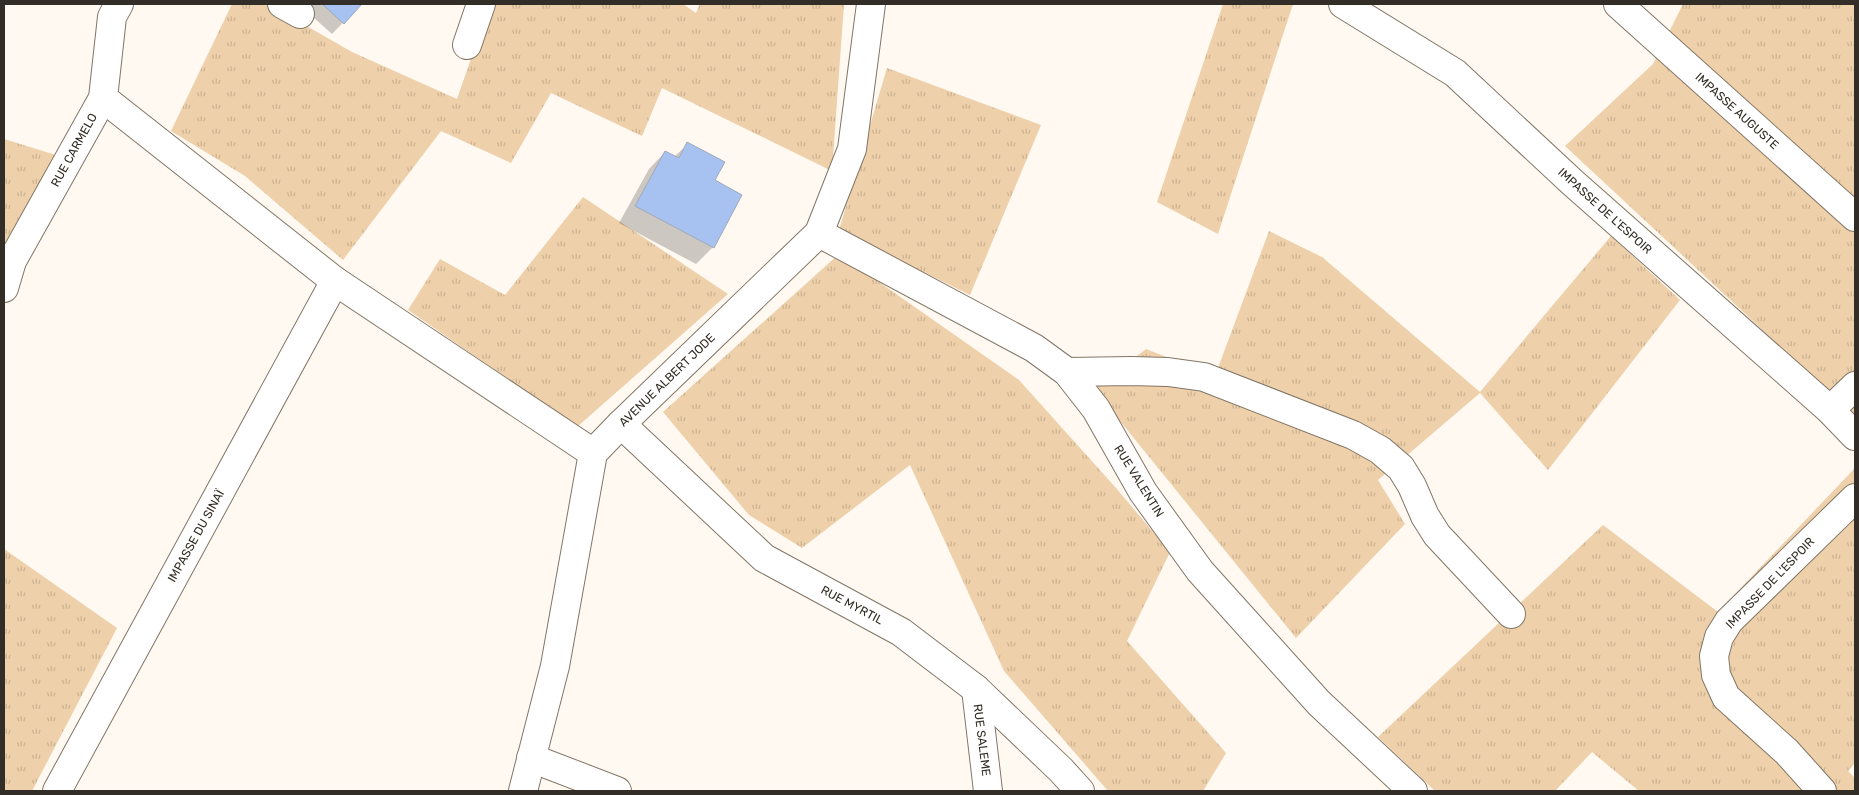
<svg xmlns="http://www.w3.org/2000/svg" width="1859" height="795" font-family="Rubik,sans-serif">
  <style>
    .grass { fill: url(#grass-tufts) }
    .shadow { fill: #0003 }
    .building { fill: #a7c1f1; stroke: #9fa9ba }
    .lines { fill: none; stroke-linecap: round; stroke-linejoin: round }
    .minor-casing { stroke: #827666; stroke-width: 30 }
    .minor { stroke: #fff; stroke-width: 28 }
    .labels { text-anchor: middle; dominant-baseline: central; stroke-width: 4; stroke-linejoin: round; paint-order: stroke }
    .street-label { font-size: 12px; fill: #322d26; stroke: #fff }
  </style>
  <defs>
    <pattern id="grass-tufts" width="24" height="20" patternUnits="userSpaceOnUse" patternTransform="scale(1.25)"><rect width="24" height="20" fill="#eed0aa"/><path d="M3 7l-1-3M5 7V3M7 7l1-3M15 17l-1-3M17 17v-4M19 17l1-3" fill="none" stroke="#cdb392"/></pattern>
  </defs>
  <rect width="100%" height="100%" fill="#fff9f2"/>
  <g class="grass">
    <polygon points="232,4 268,4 352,52 457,99 490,4 683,4 696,13 700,4 844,4 832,171 662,88 642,136 551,93 511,163 441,131 343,260 245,176 171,131"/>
    <polygon points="1223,4 1293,4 1218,234 1157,202"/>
    <polygon points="1683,4 1855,4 1855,416 1565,146 1653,64"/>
    <polygon points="887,68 1041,125 970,295 839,230"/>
    <polygon points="4,139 59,156 4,263"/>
    <polygon points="583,197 728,294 577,427 408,310 440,259 505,295"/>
    <polygon points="1269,231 1322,257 1480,392 1611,236 1680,300 1548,470 1480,393 1378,480 1405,524 1296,638 1094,389 1146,349 1215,376"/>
    <polygon points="839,254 1019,380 1116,488 1170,552 1127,641 1226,753 1203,791 1108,791 1004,671 910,465 802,548 749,515 663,412"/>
    <polygon points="1855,468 1855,763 1848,771 1855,778 1855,791 1639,791 1592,752 1555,791 1435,791 1378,737 1603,525 1718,612"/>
    <polygon points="4,549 117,628 32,791 4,791"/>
  </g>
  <g class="shadow">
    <polygon points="305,4 361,4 332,34 302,7"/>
    <polygon points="688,144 713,181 713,247 696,264 619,223 649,169 665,152 674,157"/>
  </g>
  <g class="building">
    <polygon points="322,4 362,4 344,24"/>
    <polygon points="687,142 725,162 715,180 742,195 714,248 635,206 665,151 679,158"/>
  </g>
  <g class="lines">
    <defs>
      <g id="minor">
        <polyline points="282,4 300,14"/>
        <polyline points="1343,4 1455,73 1572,182 1830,410 1855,436"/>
        <polyline points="1618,4 1855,217"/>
        <polyline points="467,45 481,4"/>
        <polyline points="103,98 335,281 593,453"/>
        <polyline points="819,233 1034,348 1067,372 1096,409 1143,492 1200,571 1319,703 1413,791"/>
        <polyline points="4,288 12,261 103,98 112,17 119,4"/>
        <polyline points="1067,372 1131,371 1168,372 1204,377 1353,435 1380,450 1401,468 1412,486 1425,516 1437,535 1511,614"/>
        <polyline points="1830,410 1855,386"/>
        <polyline points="621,424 764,558 901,632 976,689 1061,770 1080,791"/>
        <polyline points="976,689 988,791"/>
        <polyline points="531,758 617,791"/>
        <polyline points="57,791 335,281"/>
        <polyline points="523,791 555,666 593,453 621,424 819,233 852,149 871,4"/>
        <polyline points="1822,791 1787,752 1726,697 1716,675 1714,656 1719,637 1729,621 1855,498"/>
      </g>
    </defs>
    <use href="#minor" class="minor-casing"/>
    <use href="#minor" class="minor"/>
  </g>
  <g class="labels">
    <g class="street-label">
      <text transform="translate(1737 111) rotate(42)">IMPASSE AUGUSTE</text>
      <text transform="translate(74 150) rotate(-61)">RUE CARMELO</text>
      <text transform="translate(1605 211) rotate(42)">IMPASSE DE L'ESPOIR</text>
      <text transform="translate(667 380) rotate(-44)">AVENUE ALBERT JODE</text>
      <text transform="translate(1139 481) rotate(58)">RUE VALENTIN</text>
      <text transform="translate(196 536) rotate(-61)">IMPASSE DU SINAÏ</text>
      <text transform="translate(1770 583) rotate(-46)">IMPASSE DE L'ESPOIR</text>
      <text transform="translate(852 605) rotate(28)">RUE MYRTIL</text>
      <text transform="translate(982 740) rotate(83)">RUE SALEME</text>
    </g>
  </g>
  <rect width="1859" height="795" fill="none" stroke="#322d26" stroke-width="10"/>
</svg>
